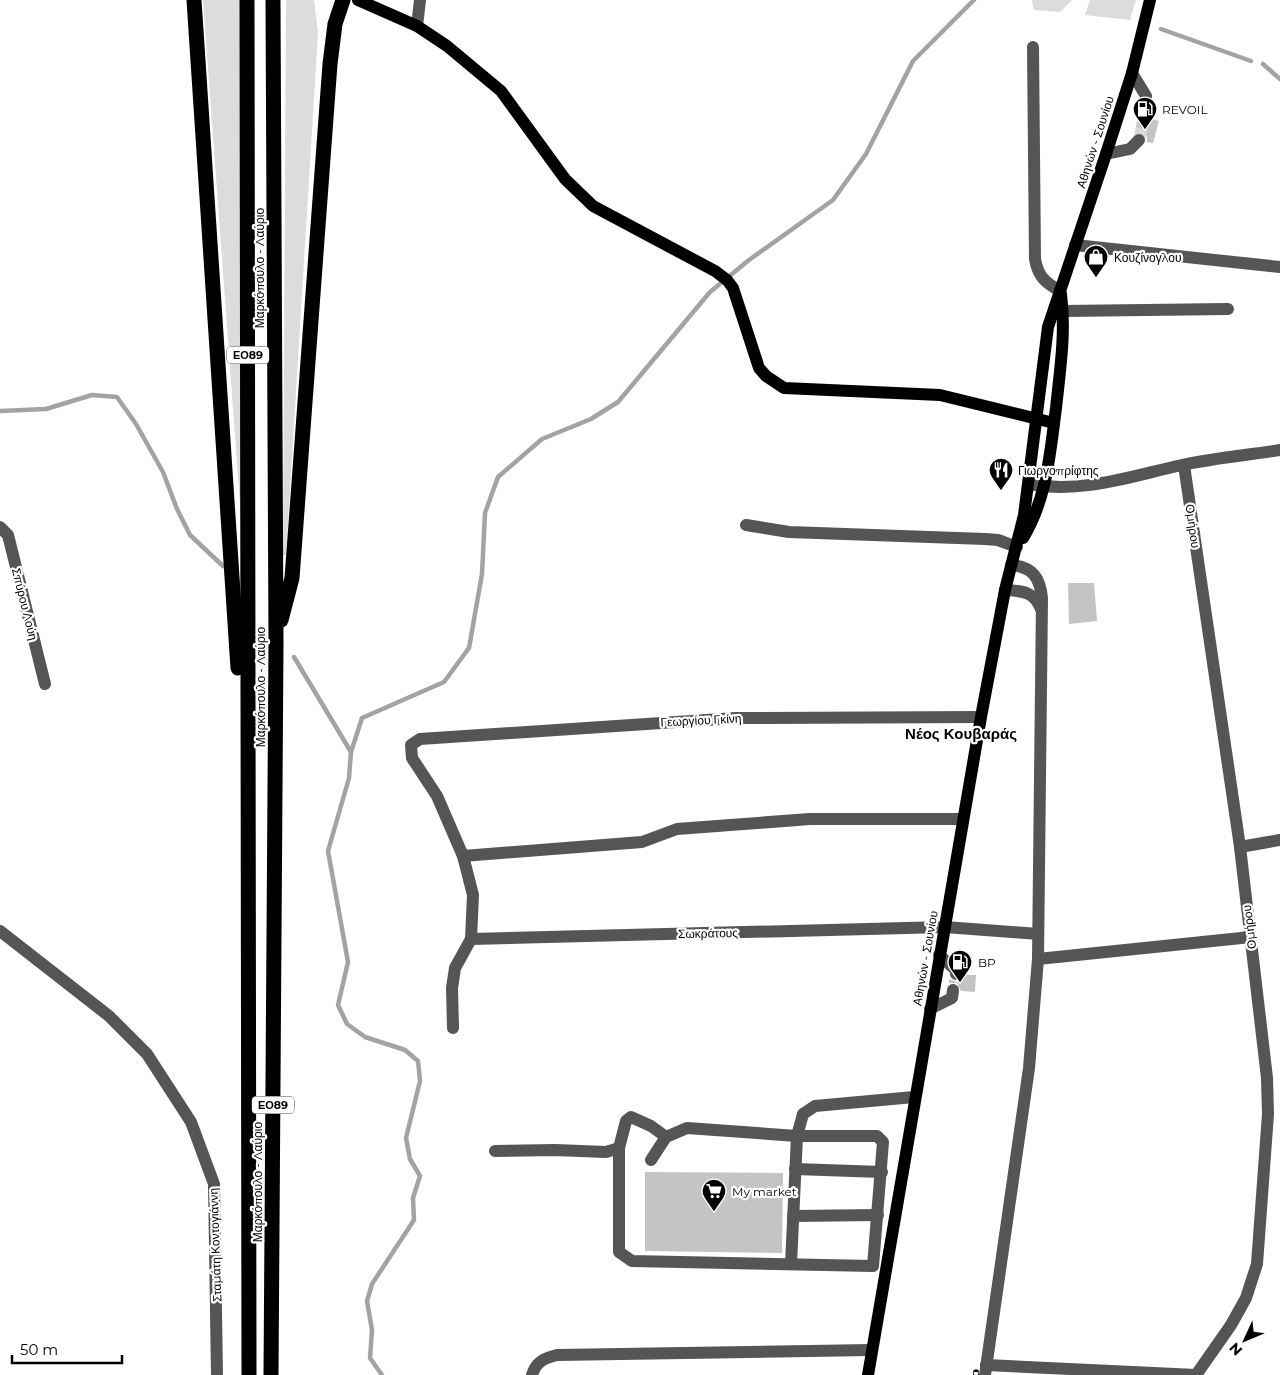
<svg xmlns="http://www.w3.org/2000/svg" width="1280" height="1375" font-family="Montserrat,sans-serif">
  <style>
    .green { fill: #dcdcdc }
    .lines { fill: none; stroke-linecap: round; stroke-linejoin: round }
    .stream { stroke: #a3a3a3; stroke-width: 4.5 }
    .building { fill: #c4c4c4 }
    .minor-tunnel { stroke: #d9d9d9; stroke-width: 12; stroke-dasharray: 12 6; stroke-linecap: butt }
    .minor { stroke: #555; stroke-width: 12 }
    .major { stroke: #000; stroke-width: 12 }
    .highway { stroke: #000; stroke-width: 15 }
    .rail-casing { stroke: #000; stroke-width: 5.5 }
    .rail { stroke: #fff; stroke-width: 4; stroke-dasharray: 11; stroke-linecap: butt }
    .labels { text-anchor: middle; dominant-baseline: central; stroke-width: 4.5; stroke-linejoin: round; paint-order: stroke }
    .shield { fill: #fff; stroke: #4c4c4c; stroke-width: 1 }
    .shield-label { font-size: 11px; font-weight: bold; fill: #000 }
    .poi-label { font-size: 12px; fill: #000; stroke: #fff; text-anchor: start }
    .street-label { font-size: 12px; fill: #000; stroke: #fff }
    .quarter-label { font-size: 15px; font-weight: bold; fill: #000; stroke: #fff }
  </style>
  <rect width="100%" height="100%" fill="#fff"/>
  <g class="green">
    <polygon points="203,0 241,0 242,531"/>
    <polygon points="286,0 314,0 318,33 286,555 283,555"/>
    <polygon points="1032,0 1072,0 1060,12 1034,10"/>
    <polygon points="1090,0 1136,0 1130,20 1085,15"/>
  </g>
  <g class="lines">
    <g class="stream">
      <polyline points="1161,29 1251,61"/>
      <polyline points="1263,64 1280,79"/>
      <polyline points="0,411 46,409 92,395 117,397 136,424 163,472 177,509 190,535 223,566"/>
      <polyline points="294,657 351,752 349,778 328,851 348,962 338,1005 347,1024 365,1037 405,1050 418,1061 420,1081 406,1138 410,1159 420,1176 413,1198 414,1220 372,1284 367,1301 372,1330 370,1358 382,1375"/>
      <polyline points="351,752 362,718 444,682 469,648 482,574 485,513 498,477 542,439 591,419 618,402 710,292 749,260 833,200 866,154 913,61 974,0"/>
    </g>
  </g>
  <g class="building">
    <polygon points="1152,119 1159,121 1153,143 1147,142 1147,137 1142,132 1135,133 1137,121 1144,125"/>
    <polygon points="1068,583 1094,583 1097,621 1069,624"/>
    <polygon points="964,975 976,975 975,992 961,991 957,983 949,983 949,979 956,982 960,981"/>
    <polygon points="645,1172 783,1173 782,1253 645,1251"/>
  </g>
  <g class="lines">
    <polyline class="minor-tunnel" points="1139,140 1144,117"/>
    <g class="minor">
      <polyline points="417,26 420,0"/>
      <path d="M1033,47L1035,259C1038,277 1046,283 1060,291"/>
      <polyline points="1132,73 1146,96 1144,117"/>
      <polyline points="1106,154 1130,149 1139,140"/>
      <polyline points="1075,245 1280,267"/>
      <polyline points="1063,311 1228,309"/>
      <polyline points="1184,465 1240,847 1267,1078 1268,1114 1257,1264 1246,1298 1231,1325 1196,1375"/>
      <path d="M1029,484C1082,494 1131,476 1182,465C1214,458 1248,455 1280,450"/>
      <polyline points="746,525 789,532 985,539 998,540 1017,547"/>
      <polyline points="0,527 8,535 45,684"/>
      <path d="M1005,590C1022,591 1034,591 1041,609"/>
      <polyline points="1240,847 1280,840"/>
      <polyline points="463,856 642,842 677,829 810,819 963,819"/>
      <polyline points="0,931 109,1016 147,1054 191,1122 214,1184 217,1375"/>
      <polyline points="471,939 945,927 1038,934"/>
      <polyline points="939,955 956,970 956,974"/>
      <polyline points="1038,959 1251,937"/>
      <polyline points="930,1009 952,998 953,990"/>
      <polyline points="453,1028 452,988 455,968 471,939 473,895 463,856 437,796 412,758 411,745 420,739 736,718 981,717"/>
      <polyline points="619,1148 619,1252 632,1261 873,1266 883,1142 877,1136 797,1136 687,1128 666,1137 651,1160"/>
      <polyline points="495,1151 555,1150 606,1152 619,1148 626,1121 631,1117 651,1126 666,1137"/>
      <polyline points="795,1169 882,1172"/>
      <polyline points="793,1216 878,1215"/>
      <polyline points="791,1264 797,1136 803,1114 815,1106 914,1097"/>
      <polyline points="986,1365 1196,1375"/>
      <path d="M532,1375C536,1362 544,1358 557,1355L872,1350"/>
      <path d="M985,1375L1029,1068L1038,959L1042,598C1040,578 1033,567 1011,565"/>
    </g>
    <g class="major">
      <polyline points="358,0 417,26 447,46 501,91 565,179 593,206 715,271 727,280 733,288 759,368 766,376 784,388 940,395 1054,423"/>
      <path d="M1023,538C1047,499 1050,453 1056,408C1060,370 1066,332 1061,294"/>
      <polyline points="868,1375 981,717 1005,590 1024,515 1048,327 1106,154 1132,73 1150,0"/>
    </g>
    <g class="highway">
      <polyline points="194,0 238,668"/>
      <polyline points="247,0 249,1375"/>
      <polyline points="281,620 292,578 330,64 335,24 343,0"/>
      <polyline points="271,1375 276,643 273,0"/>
    </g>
    <defs>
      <polyline id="rail" points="976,1375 976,1372"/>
    </defs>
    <use href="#rail" class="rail-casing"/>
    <use href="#rail" class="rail"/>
  </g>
  <defs>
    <symbol id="fuel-pin" viewBox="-11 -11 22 30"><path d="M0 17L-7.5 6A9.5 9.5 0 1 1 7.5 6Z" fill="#000" stroke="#fff"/><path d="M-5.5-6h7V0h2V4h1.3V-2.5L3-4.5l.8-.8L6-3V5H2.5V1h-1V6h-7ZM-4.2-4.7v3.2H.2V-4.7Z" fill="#fff"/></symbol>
    <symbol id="shop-pin" viewBox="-11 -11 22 30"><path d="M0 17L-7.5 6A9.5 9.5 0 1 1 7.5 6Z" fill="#000" stroke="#fff"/><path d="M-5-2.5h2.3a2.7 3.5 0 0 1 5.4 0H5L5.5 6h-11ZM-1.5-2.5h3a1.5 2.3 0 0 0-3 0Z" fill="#fff"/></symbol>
    <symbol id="restaurant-pin" viewBox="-11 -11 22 30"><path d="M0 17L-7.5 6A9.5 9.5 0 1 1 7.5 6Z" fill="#000" stroke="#fff"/><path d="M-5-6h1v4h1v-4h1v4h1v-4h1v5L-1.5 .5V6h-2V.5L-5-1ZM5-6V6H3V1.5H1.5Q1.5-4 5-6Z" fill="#fff"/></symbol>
    <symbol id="supermarket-pin" viewBox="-11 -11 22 30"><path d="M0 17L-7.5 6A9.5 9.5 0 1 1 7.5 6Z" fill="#000" stroke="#fff"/><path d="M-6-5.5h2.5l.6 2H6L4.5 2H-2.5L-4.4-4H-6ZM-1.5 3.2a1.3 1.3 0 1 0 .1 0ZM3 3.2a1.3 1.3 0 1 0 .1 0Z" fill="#fff"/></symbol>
  </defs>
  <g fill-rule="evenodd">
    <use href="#fuel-pin" x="1131" y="95" width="28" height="38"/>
    <use href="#shop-pin" x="1082" y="243" width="28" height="38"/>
    <use href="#restaurant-pin" x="987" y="456" width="28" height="38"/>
    <use href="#fuel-pin" x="946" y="948" width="28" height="38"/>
    <use href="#supermarket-pin" x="700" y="1177" width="28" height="38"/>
  </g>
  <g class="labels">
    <g class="shield">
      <rect x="227" y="346.5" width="42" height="17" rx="4"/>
      <rect x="252" y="1096.5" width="42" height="17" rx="4"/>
    </g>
    <g class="shield-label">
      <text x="248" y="355">ΕΟ89</text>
      <text x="273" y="1105">ΕΟ89</text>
    </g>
    <g class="poi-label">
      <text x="1162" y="109">REVOIL</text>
      <text x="1114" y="257">Κουζίνογλου</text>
      <text x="1018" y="470">Γιωργοπρίφτης</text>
      <text x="978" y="962">BP</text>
      <text x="732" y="1191">My market</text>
    </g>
    <g class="street-label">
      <text transform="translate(1095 142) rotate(-72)">Αθηνών - Σουνίου</text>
      <text transform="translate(259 268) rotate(-90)">Μαρκόπουλο - Λαύριο</text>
      <text transform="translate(1193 526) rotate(82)">Ομήρου</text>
      <text transform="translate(25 604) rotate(76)">Σπύρου Λούη</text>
      <text transform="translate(260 687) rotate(-90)">Μαρκόπουλο - Λαύριο</text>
      <text transform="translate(701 720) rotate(-3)">Γεωργίου Γκίνη</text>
      <text transform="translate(1249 927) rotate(-97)">Ομήρου</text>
      <text transform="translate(708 933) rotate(-1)">Σωκράτους</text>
      <text transform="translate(925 958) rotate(-80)">Αθηνών - Σουνίου</text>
      <text transform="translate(257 1182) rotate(-90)">Μαρκόπουλο - Λαύριο</text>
      <text transform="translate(215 1245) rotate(-92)">Σταμάτη Κοντογιάννη</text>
    </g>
    <g class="quarter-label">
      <text x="961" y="733">Νέος Κουβαράς</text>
    </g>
  </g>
  <g transform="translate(1245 1340) rotate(226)" stroke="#ffffff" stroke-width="4" paint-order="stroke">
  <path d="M0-4L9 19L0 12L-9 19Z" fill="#000000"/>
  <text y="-8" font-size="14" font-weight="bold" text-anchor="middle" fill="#000000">N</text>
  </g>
  <path d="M12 1355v8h110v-8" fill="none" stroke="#000000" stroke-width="2.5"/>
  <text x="20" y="1355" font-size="15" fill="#000000" stroke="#ffffff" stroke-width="4" paint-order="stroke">50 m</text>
</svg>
